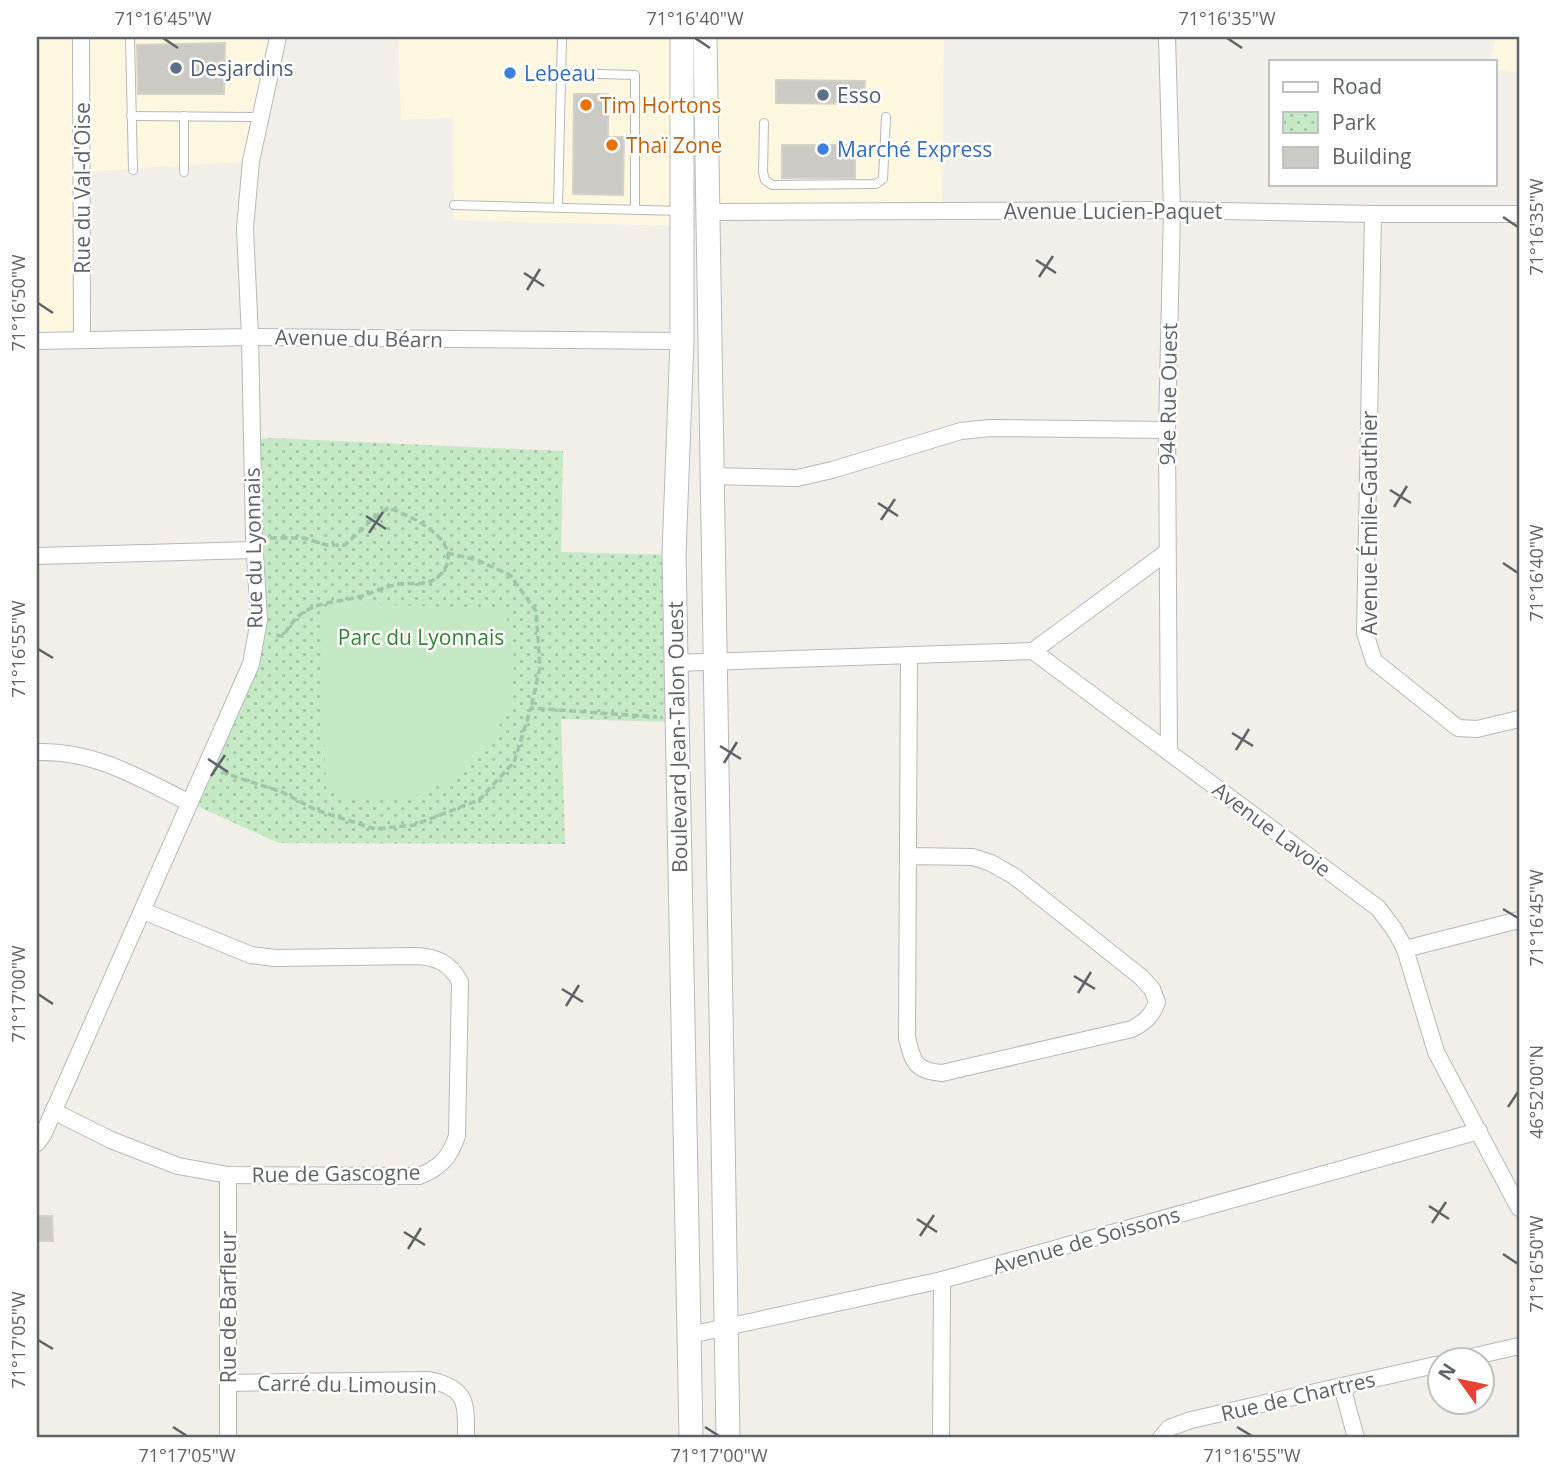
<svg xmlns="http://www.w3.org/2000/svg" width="1556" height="1475" font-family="'Open Sans',sans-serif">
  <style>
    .commercial { fill: #fef7e0 }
    .park { fill: url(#park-dots) }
    .garden { fill: #c5e8c5 }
    .building { fill: #cccac5; stroke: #d6d1c6; stroke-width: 2 }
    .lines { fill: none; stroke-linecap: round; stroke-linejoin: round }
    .lane-casing { stroke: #b5b8bc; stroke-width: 10 }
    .street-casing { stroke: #b5b8bc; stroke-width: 18 }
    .secondary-casing { stroke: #b6babf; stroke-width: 25 }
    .path { stroke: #9cc7a9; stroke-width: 3.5; stroke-dasharray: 7 3.5; stroke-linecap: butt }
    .lane { stroke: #fff; stroke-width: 8 }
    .street { stroke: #fff; stroke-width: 16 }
    .secondary { stroke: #fff; stroke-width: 23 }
    .ticks { fill: none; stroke: #5f6368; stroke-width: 2.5 }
    .service-dot { fill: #5c6f8a; stroke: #fff; stroke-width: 2.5 }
    .shop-dot { fill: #3f7fe0; stroke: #fff; stroke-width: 2.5 }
    .food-dot { fill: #e8710a; stroke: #fff; stroke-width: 2.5 }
    .labels { text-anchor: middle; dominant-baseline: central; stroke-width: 5; stroke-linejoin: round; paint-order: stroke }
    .service-label { font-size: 21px; fill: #4e5e75; stroke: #fff; text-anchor: start }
    .shop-label { font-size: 21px; fill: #366cbe; stroke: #fff; text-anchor: start }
    .food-label { font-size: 21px; fill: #c56008; stroke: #fff; text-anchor: start }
    .street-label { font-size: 21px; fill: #5f6368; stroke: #fff }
    .park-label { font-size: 21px; fill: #348238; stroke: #fff }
    .neatline { fill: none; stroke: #5f6368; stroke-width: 2.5 }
    .ticks-label { font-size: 18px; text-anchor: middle; fill: #5f6368 }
  </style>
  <defs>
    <pattern id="park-dots" width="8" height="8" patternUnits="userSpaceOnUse" patternTransform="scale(1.75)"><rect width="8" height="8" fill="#c5e8c5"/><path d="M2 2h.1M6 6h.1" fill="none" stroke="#a3c0a4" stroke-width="1.8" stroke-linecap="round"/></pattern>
  </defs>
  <rect width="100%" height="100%" fill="#f1efe8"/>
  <g class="commercial">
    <polygon points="37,37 278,37 251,161 82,172 82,339 37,341"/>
    <polygon points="398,37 682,37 681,226 454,220 453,117 401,120"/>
    <polygon points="705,37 944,37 942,211 708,212"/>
    <polygon points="1495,37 1519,37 1519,73 1495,69 1495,61 1491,61"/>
  </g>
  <polygon class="park" points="272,438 563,451 561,552 674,555 676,722 561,719 565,844 279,843 188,802 251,664 259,620 250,440"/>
  <polygon class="garden" points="334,603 505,609 515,661 509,706 489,746 456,778 415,796 369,800 346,798 326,788 320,615 325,607"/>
  <g class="building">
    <polygon points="225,43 224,94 138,94 137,45"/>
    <polygon points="776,80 865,81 864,104 776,103"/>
    <polygon points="574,94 608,94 608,137 624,137 623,195 573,194"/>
    <rect x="782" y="145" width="73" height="33"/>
    <polygon points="37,1216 52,1216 53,1241 37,1241"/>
  </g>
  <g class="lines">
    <defs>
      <g id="lane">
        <polyline points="130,37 133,170"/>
        <polyline points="561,73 635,75 635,209"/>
        <polyline points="131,116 261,117"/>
        <polyline points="764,123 763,172 765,180 772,185 876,184 883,179 886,117"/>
        <polyline points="184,172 184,116"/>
        <polyline points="454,205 681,211"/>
        <polyline points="558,207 562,37"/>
      </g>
      <g id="street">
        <polyline points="81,37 82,339"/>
        <polyline points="1167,37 1172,210 1167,430 1169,752"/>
        <polyline points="708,212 1172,210 1373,214 1519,214"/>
        <polyline points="1373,214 1365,633 1374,661 1458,728 1477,729 1519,719"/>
        <polyline points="37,341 250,337 682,341"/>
        <polyline points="711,476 797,478 832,470 961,431 990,428 1167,430"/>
        <polyline points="37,556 254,550"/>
        <polyline points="1033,651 1167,552"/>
        <path d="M909,655L907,1038C913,1062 915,1071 942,1073L1132,1029C1145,1022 1152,1016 1157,1002L1152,989L1141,977L1014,876L991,863L973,857L909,856"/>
        <polyline points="675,663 1033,651 1378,908 1394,929 1405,949 1519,920"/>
        <path d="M37,752C94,750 139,778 188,802"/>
        <polyline points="1405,949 1436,1052 1519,1208"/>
        <path d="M53,1111L111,1140L178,1166L228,1175L419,1176C440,1168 450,1157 457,1136L460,982C450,963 437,957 416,956L275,958L251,955L143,911"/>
        <polyline points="37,1143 43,1135 251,664 259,620 254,538 250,337 245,228 251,161 278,37"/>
        <polyline points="690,1335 942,1280 1479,1131"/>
        <polyline points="1458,1360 1519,1346"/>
        <path d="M228,1383L429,1380C468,1388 466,1403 466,1438"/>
        <polyline points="1342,1386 1356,1438"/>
        <polyline points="228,1438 228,1175"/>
        <polyline points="941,1438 942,1280"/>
        <polyline points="1161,1438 1169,1428 1191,1420 1440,1364"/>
      </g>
      <g id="secondary">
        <polyline points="682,37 682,341 674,555 691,1438"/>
        <polyline points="705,37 728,1438"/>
      </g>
    </defs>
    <use href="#lane" class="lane-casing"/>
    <use href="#street" class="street-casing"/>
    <use href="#secondary" class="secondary-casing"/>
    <g class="path">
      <path d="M270,538H304L326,545H345L375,517L388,508C412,515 471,545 439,576C427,587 412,582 398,584C385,587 374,592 362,596C341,602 317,601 300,615C293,620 288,629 283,636L274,635"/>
      <polyline points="447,553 477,560 510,575 536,611 540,667 531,708"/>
      <polyline points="221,772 282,792 316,810 375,829 414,825 479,800 514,762 531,708 657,717"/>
    </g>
    <use href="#lane" class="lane"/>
    <use href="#street" class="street"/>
    <use href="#secondary" class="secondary"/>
  </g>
  <path class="ticks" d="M163,38L178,48M695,38L710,48M1227,38L1242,48M1503,217L1518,227M1036,260L1056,273M524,273L544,286M1039,277L1053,256M527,290L540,269M38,303L53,313M1390,490L1411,503M878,503L898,516M1394,507L1407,486M366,516L386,529M881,520L895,499M369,533L383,512M1503,563L1518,573M38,649L53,658M1232,733L1253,746M720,746L741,759M1236,750L1249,729M208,759L228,772M724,763L737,742M211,776L225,755M1503,909L1518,918M1074,976L1095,989M562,989L583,1002M1078,993L1091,972M38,994L53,1004M566,1006L579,985M1508,1107L1518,1092M1429,1206L1449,1219M917,1219L937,1232M1432,1223L1446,1202M404,1232L425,1245M920,1236L934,1215M408,1249L421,1228M1503,1254L1518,1264M38,1340L53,1349M173,1427L187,1436M705,1427L719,1436M1237,1427L1252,1436"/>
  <g class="service-dot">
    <circle cx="176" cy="68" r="7"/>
    <circle cx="823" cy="95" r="7"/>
  </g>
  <g class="shop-dot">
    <circle cx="510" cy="73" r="7"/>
    <circle cx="823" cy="149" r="7"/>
  </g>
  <g class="food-dot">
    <circle cx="586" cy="105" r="7"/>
    <circle cx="612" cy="145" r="7"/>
  </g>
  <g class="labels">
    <g class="service-label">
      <text x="190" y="68">Desjardins</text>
      <text x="837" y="95">Esso</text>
    </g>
    <g class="shop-label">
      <text x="524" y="73">Lebeau</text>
      <text x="837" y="149">Marché Express</text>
    </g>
    <g class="food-label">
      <text x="600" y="105">Tim Hortons</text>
      <text x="626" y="145">Thaï Zone</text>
    </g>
    <g class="street-label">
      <text transform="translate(82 188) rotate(-90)">Rue du Val-d'Oise</text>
      <text x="1113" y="211">Avenue Lucien-Paquet</text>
      <text transform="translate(359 338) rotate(1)">Avenue du Béarn</text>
      <text transform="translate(1168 394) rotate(-89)">94e Rue Ouest</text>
      <text transform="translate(1369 523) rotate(-90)">Avenue Émile-Gauthier</text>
      <text transform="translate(253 548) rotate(-91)">Rue du Lyonnais</text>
      <text transform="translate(677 737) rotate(-91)">Boulevard Jean-Talon Ouest</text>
      <text transform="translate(1272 829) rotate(37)">Avenue Lavoie</text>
      <text transform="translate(336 1173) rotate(-1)">Rue de Gascogne</text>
      <text transform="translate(1086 1240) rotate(-16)">Avenue de Soissons</text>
      <text transform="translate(228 1307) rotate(-90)">Rue de Barfleur</text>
      <text transform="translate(347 1384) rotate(1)">Carré du Limousin</text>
      <text transform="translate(1298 1396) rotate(-13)">Rue de Chartres</text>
    </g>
    <g class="park-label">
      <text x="421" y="637">Parc du Lyonnais</text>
    </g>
  </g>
  <rect width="1556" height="1475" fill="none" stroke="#ffffff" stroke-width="77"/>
  <rect x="1269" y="60" width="228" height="126" fill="#ffffff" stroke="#bfc1c3" stroke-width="2"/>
  <rect x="1283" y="82" width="35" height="10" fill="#ffffff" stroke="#bfc1c3" stroke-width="2"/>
  <text x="1332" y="94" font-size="21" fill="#5f6368">Road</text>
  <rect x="1283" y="112" width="35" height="21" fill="url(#park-dots)" stroke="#bfc1c3" stroke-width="2"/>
  <text x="1332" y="130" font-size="21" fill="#5f6368">Park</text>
  <rect x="1283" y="147" width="35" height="21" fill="#cccac5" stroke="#bfc1c3" stroke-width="2"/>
  <text x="1332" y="164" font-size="21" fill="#5f6368">Building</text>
  <g transform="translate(1461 1381) rotate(303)"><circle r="33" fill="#ffffff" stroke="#bfc1c3" stroke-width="2"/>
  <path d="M0-5L12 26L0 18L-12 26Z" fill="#ea4335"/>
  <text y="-10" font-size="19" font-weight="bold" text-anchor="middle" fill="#5f6368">N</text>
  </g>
  <rect x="38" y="38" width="1480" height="1398" class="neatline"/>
  <g class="ticks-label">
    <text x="163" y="25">71°16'45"W</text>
    <text x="695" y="25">71°16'40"W</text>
    <text x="1227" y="25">71°16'35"W</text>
    <text transform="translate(1537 227) rotate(-90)" y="6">71°16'35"W</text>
    <text transform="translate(19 303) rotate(-90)" y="6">71°16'50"W</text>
    <text transform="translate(1537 573) rotate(-90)" y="6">71°16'40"W</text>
    <text transform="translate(19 649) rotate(-90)" y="6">71°16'55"W</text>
    <text transform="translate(1537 918) rotate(-90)" y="6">71°16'45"W</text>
    <text transform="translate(19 994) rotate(-90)" y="6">71°17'00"W</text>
    <text transform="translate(1537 1092) rotate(-90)" y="6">46°52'00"N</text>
    <text transform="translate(1537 1264) rotate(-90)" y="6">71°16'50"W</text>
    <text transform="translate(19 1340) rotate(-90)" y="6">71°17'05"W</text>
    <text x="187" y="1462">71°17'05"W</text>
    <text x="719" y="1462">71°17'00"W</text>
    <text x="1252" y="1462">71°16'55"W</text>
  </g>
</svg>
